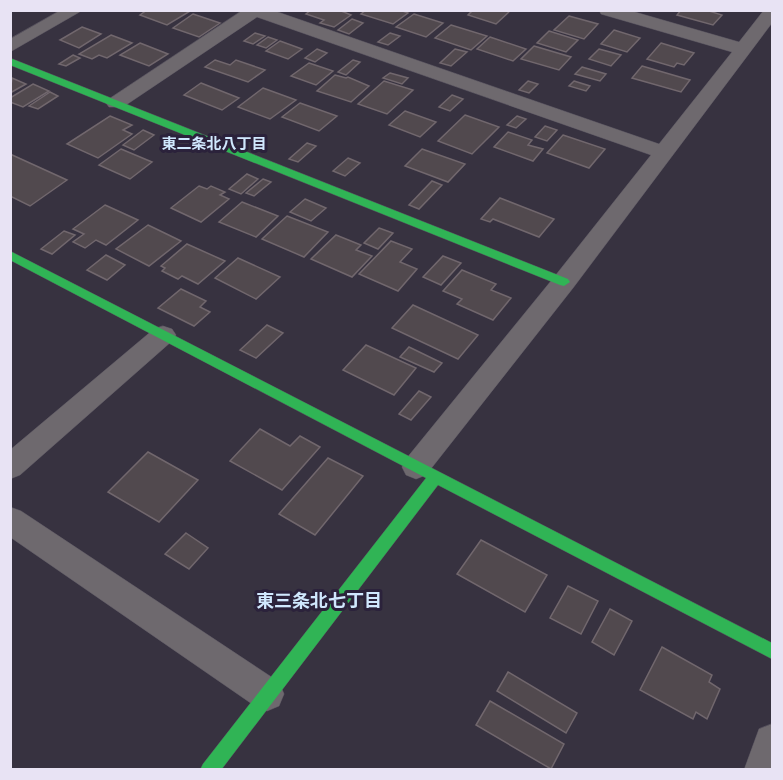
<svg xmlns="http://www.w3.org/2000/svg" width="783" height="780" font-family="Helvetica,'Noto Sans JP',sans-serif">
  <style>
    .building { fill: #51494e; stroke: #71676d; stroke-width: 1.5 }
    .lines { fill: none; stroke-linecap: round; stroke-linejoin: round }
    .street-casing { stroke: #544f5c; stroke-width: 1 }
    .fast-casing { stroke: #544f5c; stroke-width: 1 }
    .street { fill: #6e696e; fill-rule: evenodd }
    .fast { fill: #30b455; fill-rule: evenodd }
    .labels { text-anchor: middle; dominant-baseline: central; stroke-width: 6; stroke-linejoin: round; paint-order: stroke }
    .far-neighbourhood-label { font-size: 15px; font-weight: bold; fill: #d0e8fe; stroke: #2b223b }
    .neighbourhood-label { font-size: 18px; font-weight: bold; fill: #d0e8fe; stroke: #2b223b }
  </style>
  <rect width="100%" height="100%" fill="#373240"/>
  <g class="building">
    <polygon points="147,10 192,10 167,25 140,15"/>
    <polygon points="311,10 339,10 351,15 334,27 320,23 324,20 306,14"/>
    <polygon points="366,10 400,10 408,13 393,24 361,14"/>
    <polygon points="473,10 511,10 496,24 468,15"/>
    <polygon points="681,10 706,10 722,15 713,25 677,15"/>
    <polygon points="193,14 220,23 199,37 173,28"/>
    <polygon points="414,14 443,23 426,37 396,27"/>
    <polygon points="569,16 598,24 584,39 554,30"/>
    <polygon points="352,19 363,23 349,34 338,30"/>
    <polygon points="451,25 487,36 471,50 435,38"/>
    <polygon points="82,27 101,34 79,48 60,40"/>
    <polygon points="614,30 640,38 627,52 601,44"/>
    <polygon points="549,31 578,40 566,52 537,43"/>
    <polygon points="255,33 265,36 253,44 244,41"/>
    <polygon points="390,33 400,36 388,45 378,42"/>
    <polygon points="111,35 132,43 107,58 99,55 92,59 79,54"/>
    <polygon points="268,37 277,40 266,48 257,45"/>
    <polygon points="490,37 526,49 513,61 477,49"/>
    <polygon points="280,41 302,49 288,59 266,51"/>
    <polygon points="140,43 168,54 149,66 120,55"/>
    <polygon points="661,43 694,53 684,65 677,63 674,67 647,59"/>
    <polygon points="534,46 571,57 559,70 521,59"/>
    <polygon points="317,49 327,53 315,62 305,58"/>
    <polygon points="455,49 467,52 451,66 440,63"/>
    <polygon points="599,49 621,55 611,66 589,59"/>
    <polygon points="73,55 80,58 66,66 59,64"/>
    <polygon points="215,60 230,65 236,60 265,70 248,82 205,67"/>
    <polygon points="353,60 360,62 346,75 338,72"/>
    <polygon points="309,63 333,71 316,85 291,76"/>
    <polygon points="642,66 690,80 681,92 632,78"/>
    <polygon points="582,67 606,74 600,81 575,74"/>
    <polygon points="390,73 408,78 402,84 383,78"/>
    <polygon points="335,75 346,78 348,77 369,86 351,102 317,91"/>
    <polygon points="12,78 26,84 10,93"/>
    <polygon points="384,81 413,90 387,114 358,104"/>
    <polygon points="528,81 538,84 529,93 519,90"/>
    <polygon points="574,81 590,86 586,91 569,86"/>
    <polygon points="201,83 239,98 222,110 184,95"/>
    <polygon points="33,84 49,91 23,107 10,102 10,98"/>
    <polygon points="263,88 296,100 270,119 238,107"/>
    <polygon points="50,92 58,96 38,109 29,106"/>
    <polygon points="452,95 463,99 450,111 439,107"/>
    <polygon points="300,103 337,116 319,131 282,117"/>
    <polygon points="405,111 436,122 420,137 389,125"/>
    <polygon points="465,115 499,127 472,154 438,141"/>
    <polygon points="110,116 132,125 123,130 132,134 98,158 67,144"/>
    <polygon points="517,116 526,119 516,128 507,125"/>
    <polygon points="545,126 557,130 547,141 535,137"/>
    <polygon points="143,130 154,135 134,150 123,145"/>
    <polygon points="508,132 532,140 528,145 543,149 533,161 494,147"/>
    <polygon points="563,135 605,149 589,168 547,153"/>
    <polygon points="307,143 316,146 298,162 289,159"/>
    <polygon points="121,149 152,162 130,179 99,165"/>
    <polygon points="422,149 465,164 448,182 405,166"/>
    <polygon points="10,154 67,180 30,206 10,196"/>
    <polygon points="348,158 360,163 345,176 333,171"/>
    <polygon points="247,174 258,179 241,194 229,189"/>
    <polygon points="263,179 271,182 254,196 246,193"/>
    <polygon points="432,181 442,185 419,209 409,205"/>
    <polygon points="199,186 207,189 211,186 225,192 220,195 229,199 201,222 171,208"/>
    <polygon points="500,198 554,219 539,237 493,219 490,222 481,219"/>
    <polygon points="305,199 326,208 311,221 290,212"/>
    <polygon points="242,202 278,216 256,237 219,222"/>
    <polygon points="105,205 138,220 106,245 96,240 85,248 73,242 84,234 73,229"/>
    <polygon points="287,216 328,232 304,257 262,239"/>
    <polygon points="148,225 181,241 149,266 116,249"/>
    <polygon points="379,228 393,233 378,249 364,243"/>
    <polygon points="64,231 75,235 52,254 41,249"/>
    <polygon points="336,235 361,245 356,250 372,256 352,277 311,259"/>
    <polygon points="391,241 412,249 400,262 417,269 398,291 359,274"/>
    <polygon points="187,244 225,261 198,284 182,276 178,279 162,271 165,268 161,266"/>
    <polygon points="106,255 125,265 107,280 87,270"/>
    <polygon points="443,256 461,263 441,285 423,277"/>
    <polygon points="238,258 280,277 256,299 215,278"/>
    <polygon points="462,270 496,284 491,290 511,298 493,320 457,304 462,299 443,291"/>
    <polygon points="181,289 206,301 200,307 210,312 194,326 158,308"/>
    <polygon points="413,305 478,335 458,359 392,328"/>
    <polygon points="267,325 283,333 256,358 240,350"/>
    <polygon points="366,345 416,368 394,395 343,370"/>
    <polygon points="409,347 442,363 434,372 400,357"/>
    <polygon points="419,391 431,397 411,420 399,414"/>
    <polygon points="260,429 290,446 300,436 320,447 282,490 230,461"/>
    <polygon points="148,452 198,480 159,522 108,492"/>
    <polygon points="328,458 363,476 315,535 279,514"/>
    <polygon points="186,533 208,548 189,569 165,554"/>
    <polygon points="481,540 547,575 525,612 457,574"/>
    <polygon points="568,586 598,601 581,634 550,618"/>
    <polygon points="610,609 632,621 614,655 592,642"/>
    <polygon points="662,647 712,675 709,682 720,689 707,719 696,712 693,719 640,690"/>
    <polygon points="508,672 577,713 566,733 497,691"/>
    <polygon points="490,701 564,744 551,769 476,725"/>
  </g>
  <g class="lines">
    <defs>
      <g id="street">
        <polygon points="61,10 83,10 10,52 10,39"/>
        <polygon points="243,10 272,10 659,144 732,52 601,14 599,10 628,10 739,42 764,10 772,10 772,23 573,288 426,475 416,479 406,475 402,467 406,459 555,276 651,155 257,17 123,107 109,107 106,103 109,99"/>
        <polygon points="163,326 172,329 176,335 172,341 20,475 10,479 10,450 154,329"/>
        <polygon points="10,507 21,511 279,682 284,694 279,706 267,711 255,706 10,537"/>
        <polygon points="772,724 772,770 744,770 759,729"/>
      </g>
      <g id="fast">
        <polygon points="10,58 568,279 570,282 564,286 560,285 10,65"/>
        <polygon points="10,251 772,643 772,659 438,485 221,770 200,770 203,764 426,478 10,260"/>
      </g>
    </defs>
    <use href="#street" class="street-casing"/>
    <use href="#fast" class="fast-casing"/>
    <use href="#street" class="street"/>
    <use href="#fast" class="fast"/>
  </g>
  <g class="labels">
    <g class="far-neighbourhood-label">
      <text x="214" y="143">東二条北八丁目</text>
    </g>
    <g class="neighbourhood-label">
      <text x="319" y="601">東三条北七丁目</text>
    </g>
  </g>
  <rect width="783" height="780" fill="none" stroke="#e8e3f4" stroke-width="24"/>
</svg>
